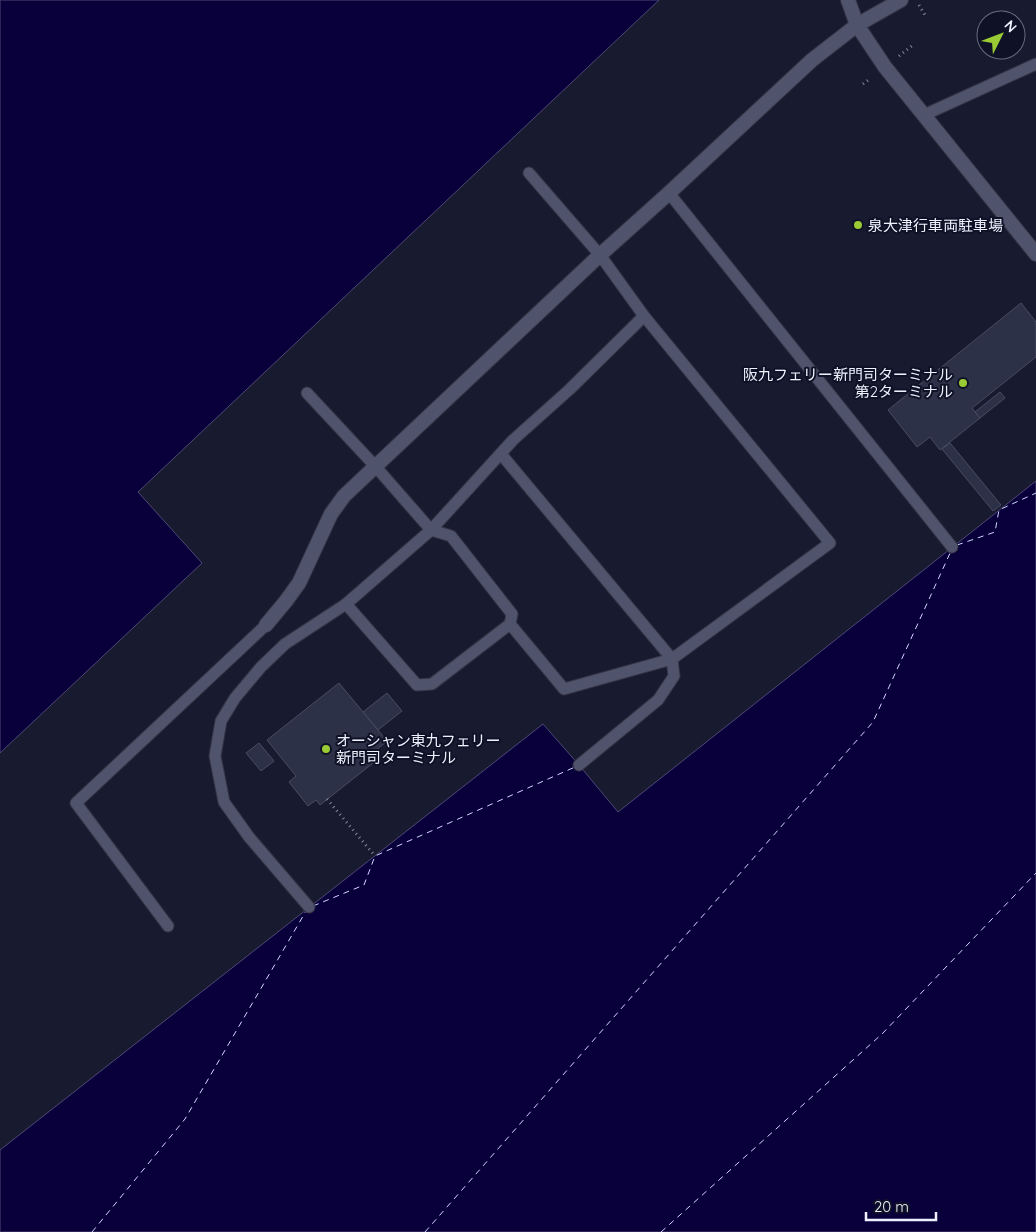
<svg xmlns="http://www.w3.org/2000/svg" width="1036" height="1232" font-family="Quicksand,'Noto Sans JP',sans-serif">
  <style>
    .water { fill: #09003b; stroke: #4e4875 }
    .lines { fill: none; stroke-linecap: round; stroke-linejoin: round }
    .ferry { stroke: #d0d8fe; stroke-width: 1; stroke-dasharray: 6 5; stroke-linecap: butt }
    .building { fill: #2d3147; stroke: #484c64 }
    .service-casing { stroke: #343445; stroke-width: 13 }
    .tertiary-casing { stroke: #343445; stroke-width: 16 }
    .path { stroke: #86899a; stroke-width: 3; stroke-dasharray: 1 4; stroke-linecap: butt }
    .service { stroke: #4f536c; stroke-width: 11 }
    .tertiary { stroke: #4f536c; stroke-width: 14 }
    .poi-dot { fill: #9acb34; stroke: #0f1226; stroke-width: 2 }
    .labels { text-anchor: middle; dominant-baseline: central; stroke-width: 4; stroke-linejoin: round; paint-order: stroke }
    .poi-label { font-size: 15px; fill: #eef1fd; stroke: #0f1226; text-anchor: start }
  </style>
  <rect width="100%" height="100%" fill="#181b30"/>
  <g class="water">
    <polygon points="0,0 659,0 138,492 202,563 0,753"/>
    <polygon points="1036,481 1036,1232 0,1232 0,1150 543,724 579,765 618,812"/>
  </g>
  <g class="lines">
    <g class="ferry">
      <polyline points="957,545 995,532 999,510 1036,493"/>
      <polyline points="313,906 364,885 375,856 575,767"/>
      <polyline points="92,1232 185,1119 306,911"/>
      <polyline points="425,1232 873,722 951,551"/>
      <polyline points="661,1232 882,1034 1036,873"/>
    </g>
  </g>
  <g class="building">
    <polygon points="1021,303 1036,322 1036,357 972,408 980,418 940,450 930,437 917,447 888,410"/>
    <polygon points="1000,392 1005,398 980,418 975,412"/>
    <polygon points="950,443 1001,505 993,511 942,449"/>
    <polygon points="339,683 387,741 368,757 373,763 320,805 316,800 308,806 289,782 296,776 267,740"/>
    <polygon points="387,693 402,711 378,730 363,712"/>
    <polygon points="259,743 274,761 261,771 246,753"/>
  </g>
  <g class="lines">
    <defs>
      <g id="service">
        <polyline points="924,115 1036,64"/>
        <polyline points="529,173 600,255 644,316 830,543 672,659 674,676 658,700 579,765"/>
        <polyline points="669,193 952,547"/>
        <polyline points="307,393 376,467 431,530 451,536 512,614 510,624 432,684 417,685 346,604"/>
        <polyline points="501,454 672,659 564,689 510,624"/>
        <polyline points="309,907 249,837 224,802 215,756 221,721 235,698 261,667 285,644 346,604 431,530 513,440 570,389 644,316"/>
        <polyline points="168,926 76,803 266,625"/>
      </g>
      <g id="tertiary">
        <polyline points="848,0 857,25 885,67 1036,254"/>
        <polyline points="266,625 286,601 299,583 331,514 344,496 600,255 669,193 812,60 857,25 901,0"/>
      </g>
    </defs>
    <use href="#service" class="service-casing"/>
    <use href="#tertiary" class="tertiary-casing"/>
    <g class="path">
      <polyline points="919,5 925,15"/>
      <polyline points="899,56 913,45"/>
      <polyline points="863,84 871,78"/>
      <polyline points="327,799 375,856"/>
    </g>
    <use href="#service" class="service"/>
    <use href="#tertiary" class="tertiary"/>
  </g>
  <g class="poi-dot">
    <circle cx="858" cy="225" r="5"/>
    <circle cx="963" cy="383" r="5"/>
    <circle cx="326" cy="749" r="5"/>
  </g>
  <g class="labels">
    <g class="poi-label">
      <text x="868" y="225">泉大津行車両駐車場</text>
      <text x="953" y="374" text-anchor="end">阪九フェリー新門司ターミナル<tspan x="953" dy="17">第2ターミナル</tspan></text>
      <text x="336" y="740">オーシャン東九フェリー<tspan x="336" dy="17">新門司ターミナル</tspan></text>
    </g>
  </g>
  <g transform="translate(1001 35) rotate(48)"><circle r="24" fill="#0f1226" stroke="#686b7c"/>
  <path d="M0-4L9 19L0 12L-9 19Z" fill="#9acb34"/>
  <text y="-8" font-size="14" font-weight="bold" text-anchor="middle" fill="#eef1fd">N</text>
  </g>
  <path d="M866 1212v8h70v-8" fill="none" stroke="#eef1fd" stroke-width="2.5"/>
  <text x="874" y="1212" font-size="15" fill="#eef1fd" stroke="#0f1226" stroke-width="4" paint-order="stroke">20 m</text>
</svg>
